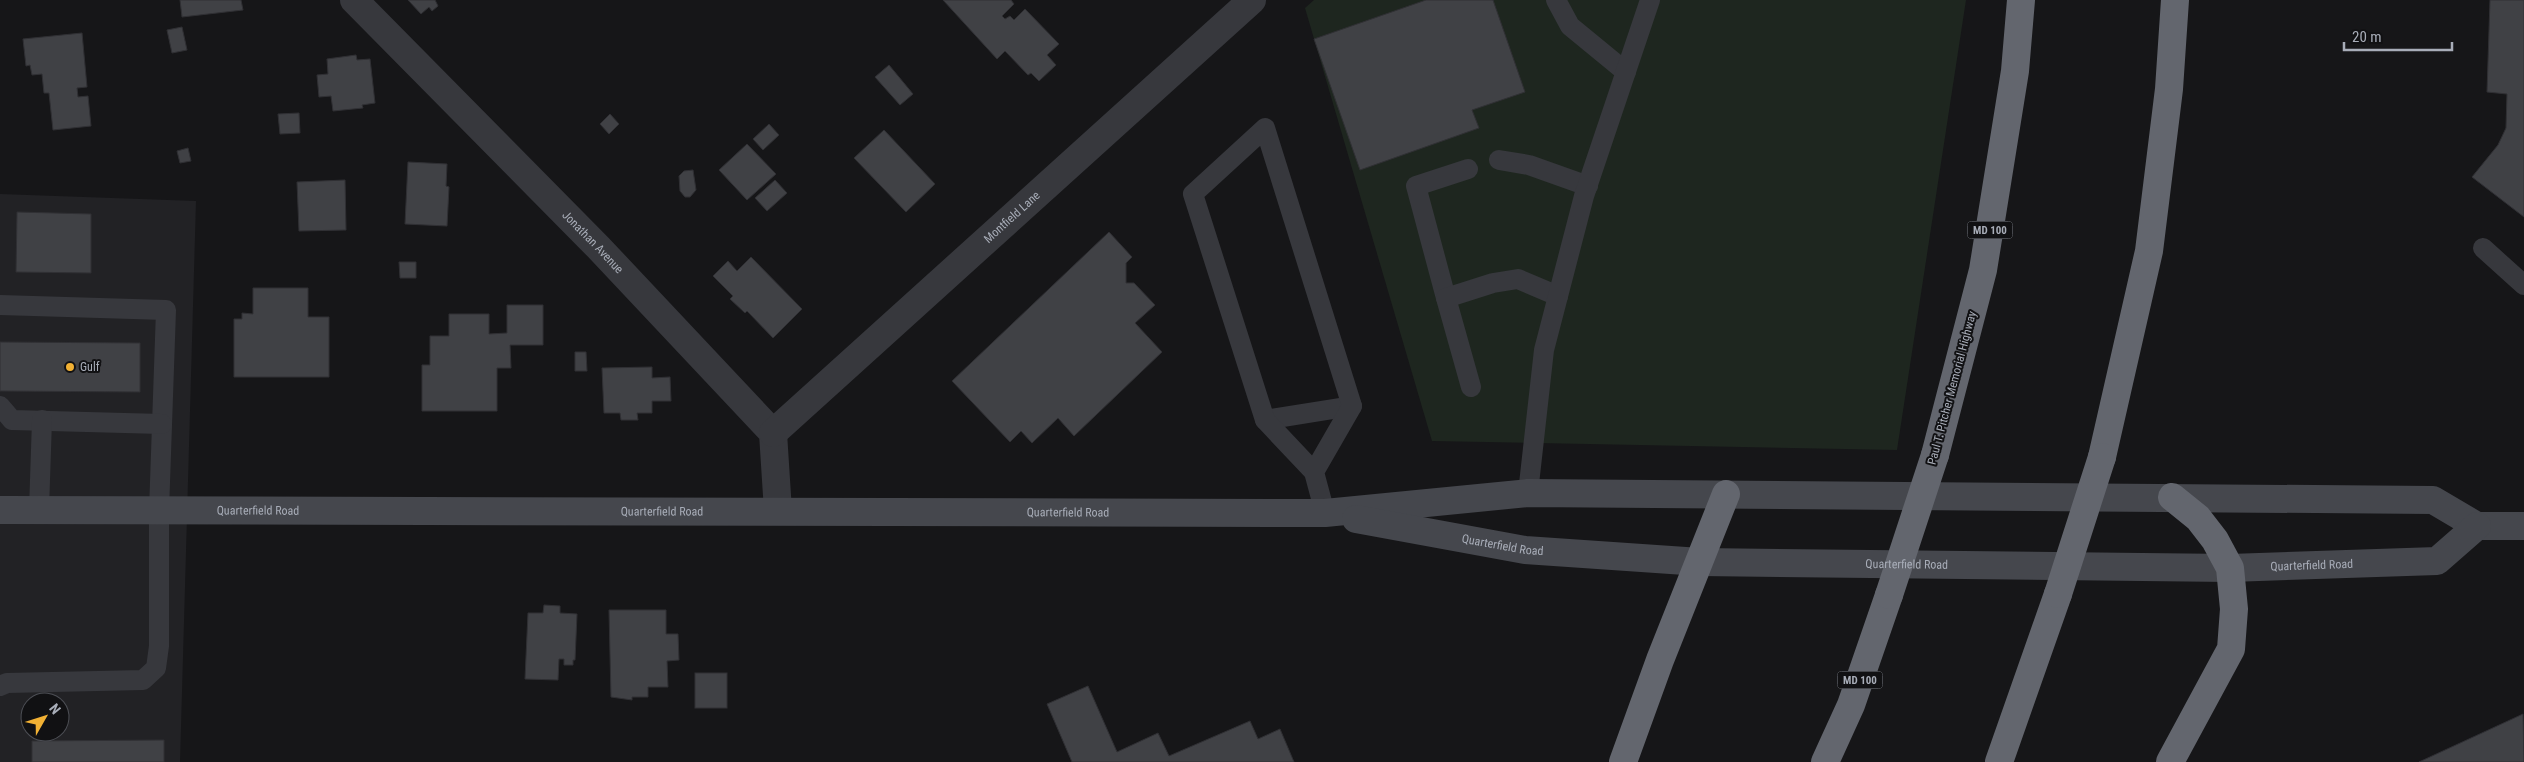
<svg xmlns="http://www.w3.org/2000/svg" width="2524" height="762" font-family="'Roboto Condensed',sans-serif">
  <style>
    .built { fill: #222225; fill-rule: evenodd }
    .green { fill: #1e261f }
    .building { fill: #404145; stroke: #303034 }
    .lines { fill: none; stroke-linecap: round; stroke-linejoin: round }
    .lane { stroke: #37383d; stroke-width: 20 }
    .street { stroke: #37383d; stroke-width: 28 }
    .secondary { stroke: #45474d; stroke-width: 28 }
    .highway { stroke: #63666e; stroke-width: 28 }
    .highway-bridge { stroke: #63666e; stroke-width: 28 }
    .poi-dot { fill: #f2b134; stroke: #111113; stroke-width: 2 }
    .labels { text-anchor: middle; dominant-baseline: central; stroke-width: 4; stroke-linejoin: round; paint-order: stroke }
    .shield { fill: #111113; stroke: #7b7e86; stroke-width: 1 }
    .shield-label { font-size: 11px; font-weight: bold; fill: #a8adb8 }
    .street-label { font-size: 12px; fill: #a8adb8; stroke: #111113 }
    .poi-label { font-size: 12px; fill: #a8adb8; stroke: #111113; text-anchor: start }
  </style>
  <rect width="100%" height="100%" fill="#161618"/>
  <path class="built" d="M0,194L196,201L180,762H0ZM30,702H60V732H30Z"/>
  <polygon class="green" points="1314,0 1966,0 1897,450 1432,441 1305,8"/>
  <g class="building">
    <polygon points="180,0 241,0 243,10 182,17"/>
    <polygon points="408,0 435,0 438,6 432,11 429,7 421,14"/>
    <polygon points="943,0 1011,0 1014,4 1002,16 1005,19 1010,16 1014,20 1025,9 1059,44 1047,55 1056,65 1039,81 1031,73 1028,75 1005,51 997,59"/>
    <polygon points="1426,0 1493,0 1525,92 1472,110 1479,128 1360,170 1314,39"/>
    <polygon points="2490,0 2524,0 2524,217 2472,177 2498,145 2506,128 2507,94 2487,92"/>
    <polygon points="182,27 187,50 172,53 167,30"/>
    <polygon points="82,33 87,87 77,88 78,97 88,96 91,126 53,130 49,93 44,93 42,74 32,75 30,65 26,66 23,39"/>
    <polygon points="356,55 357,60 370,59 375,103 362,105 363,108 333,111 331,96 319,97 317,75 328,74 327,59"/>
    <polygon points="889,65 913,94 900,105 875,77"/>
    <polygon points="299,113 300,133 280,134 278,114"/>
    <polygon points="610,114 619,124 609,134 600,124"/>
    <polygon points="769,124 779,135 763,150 753,139"/>
    <polygon points="884,130 935,184 906,212 854,158"/>
    <polygon points="747,144 776,174 747,200 719,170"/>
    <polygon points="188,148 191,161 180,163 177,151"/>
    <polygon points="408,162 447,164 446,186 449,187 447,226 405,224"/>
    <polygon points="693,170 696,190 690,197 685,197 680,191 679,176 684,171"/>
    <polygon points="345,180 346,230 299,231 297,182"/>
    <polygon points="775,180 787,193 767,211 755,198"/>
    <polygon points="17,212 91,214 91,273 16,272"/>
    <polygon points="1109,232 1132,257 1126,263 1126,283 1134,283 1155,305 1135,323 1162,352 1074,436 1058,418 1032,443 1021,431 1010,442 952,381"/>
    <polygon points="751,257 802,309 773,338 747,311 745,313 730,299 733,296 713,276 728,261 737,271"/>
    <polygon points="399,262 416,262 416,278 400,278"/>
    <polygon points="253,288 308,288 308,317 329,317 329,377 234,377 234,319 242,319 242,313 253,314"/>
    <polygon points="507,305 543,305 543,345 510,345 511,368 497,368 497,411 422,411 422,365 430,365 430,336 449,336 449,314 489,314 489,334 507,333"/>
    <polygon points="0,342 140,343 140,392 0,391"/>
    <polygon points="575,352 586,352 587,371 575,371"/>
    <polygon points="652,367 652,378 670,377 671,401 652,401 652,413 637,413 638,420 621,420 620,413 604,413 602,368"/>
    <polygon points="544,605 560,606 560,613 577,614 575,660 573,660 573,665 564,665 564,659 559,659 558,680 525,679 528,613 543,613"/>
    <polygon points="609,610 666,610 666,634 678,634 679,660 667,661 668,687 648,687 648,697 632,697 632,700 611,697"/>
    <rect x="695" y="673" width="32" height="35"/>
    <polygon points="1088,686 1117,752 1158,733 1169,756 1250,721 1258,739 1280,729 1294,762 1072,762 1047,704"/>
    <polygon points="2523,714 2524,762 2419,762"/>
    <polygon points="164,740 164,762 32,762 32,741"/>
  </g>
  <g class="lines">
    <g class="lane">
      <polyline points="1556,0 1570,26 1626,72"/>
      <polyline points="1499,160 1529,165 1588,186"/>
      <polyline points="2483,248 2524,285"/>
      <polyline points="1446,298 1416,186 1468,169"/>
      <polyline points="0,305 166,310 159,511 159,646 156,668 143,680 7,683 0,686"/>
      <polyline points="1471,387 1446,298 1493,283 1518,279 1558,296"/>
      <polyline points="0,406 12,420 162,424"/>
      <polyline points="1265,420 1352,406"/>
      <polyline points="1314,472 1352,406 1265,128 1193,194 1265,420 1314,472 1325,513"/>
      <polyline points="1528,493 1544,350 1584,196 1650,0"/>
      <polyline points="39,510 42,420"/>
    </g>
    <g class="street">
      <path id="s1" d="M354,0L598,247L773,433L778,511"/>
      <path id="s2" d="M773,433L1252,0"/>
    </g>
    <g class="secondary">
      <path id="s3" d="M0,510L1325,513L1528,493L2433,500L2477,526H2524"/>
      <path id="s4" d="M1356,519L1525,550L1700,562L2230,568L2437,561L2477,526"/>
    </g>
    <g class="highway">
      <polyline points="1935,455 1983,270 2015,71 2021,0"/>
      <polyline points="2102,457 2149,251 2169,89 2175,0"/>
      <polyline points="1623,762 1660,660 1726,494"/>
      <polyline points="1825,762 1851,705 1889,595"/>
      <polyline points="1999,762 2058,594"/>
      <polyline points="2170,762 2231,649 2234,609 2230,568 2215,540 2198,518 2172,497"/>
    </g>
    <g class="highway-bridge">
      <polyline points="2058,594 2102,457"/>
      <polyline points="1889,595 1935,455"/>
    </g>
  </g>
  <circle class="poi-dot" cx="70" cy="367" r="5"/>
  <g class="labels">
    <g class="shield">
      <rect x="1967.5" y="221.5" width="45" height="17" rx="4"/>
      <rect x="1837.5" y="671.5" width="45" height="17" rx="4"/>
    </g>
    <g class="shield-label">
      <text x="1990" y="230">MD 100</text>
      <text x="1860" y="680">MD 100</text>
    </g>
    <g class="street-label">
      <text stroke="none"><textPath href="#s2" startOffset="322">Montfield Lane</textPath></text>
      <text stroke="none"><textPath href="#s1" startOffset="340">Jonathan Avenue</textPath></text>
      <text transform="translate(1952 388) rotate(-75)">Paul T. Pitcher Memorial Highway</text>
      <text stroke="none"><textPath href="#s3" startOffset="258">Quarterfield Road</textPath></text>
      <text stroke="none"><textPath href="#s3" startOffset="662">Quarterfield Road</textPath></text>
      <text stroke="none"><textPath href="#s3" startOffset="1068">Quarterfield Road</textPath></text>
      <text stroke="none"><textPath href="#s4" startOffset="149">Quarterfield Road</textPath></text>
      <text stroke="none"><textPath href="#s4" startOffset="554">Quarterfield Road</textPath></text>
      <text stroke="none"><textPath href="#s4" startOffset="959">Quarterfield Road</textPath></text>
    </g>
    <g class="poi-label">
      <text x="80" y="367">Gulf</text>
    </g>
  </g>
  <g transform="translate(45 717) rotate(51)"><circle r="24" fill="#111113" stroke="#4d4f55"/>
  <path d="M0-4L9 19L0 12L-9 19Z" fill="#f2b134"/>
  <text y="-8" font-size="14" font-weight="bold" text-anchor="middle" fill="#a8adb8">N</text>
  </g>
  <path d="M2344 42v8h108v-8" fill="none" stroke="#a8adb8" stroke-width="2.5"/>
  <text x="2352" y="42" font-size="15" fill="#a8adb8" stroke="#111113" stroke-width="4" paint-order="stroke">20 m</text>
</svg>
